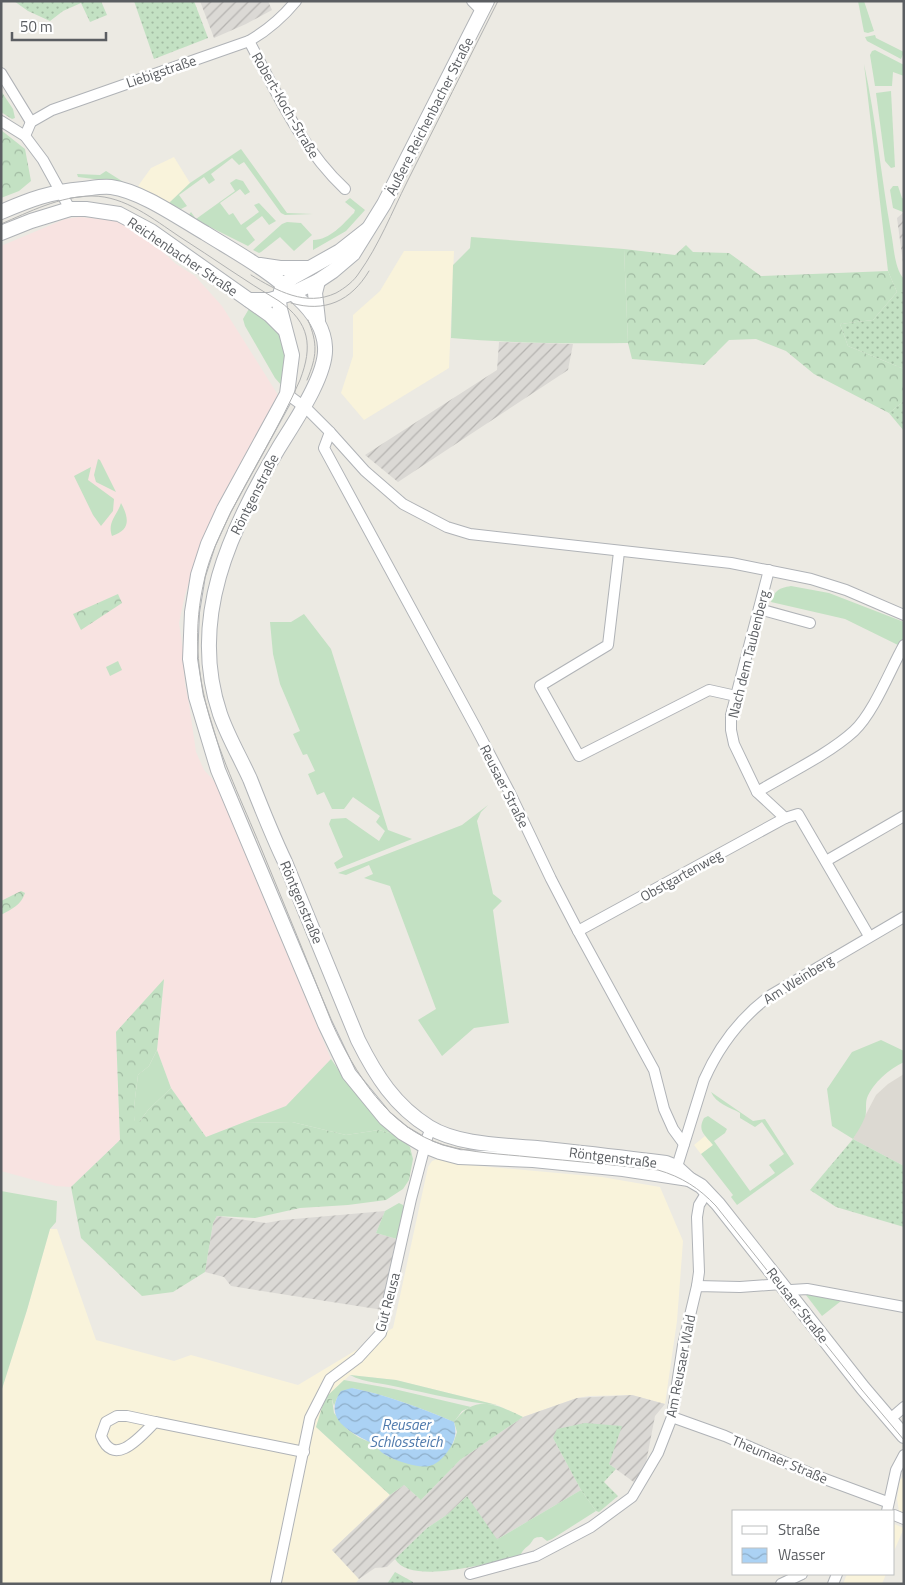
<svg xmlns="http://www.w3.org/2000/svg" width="905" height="1585" font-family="'Titillium Web',sans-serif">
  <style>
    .commercial { fill: #f9f3db }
    .industrial { fill: url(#industrial-furrows) }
    .education { fill: #dcd9d2 }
    .medical { fill: #f8e3e1 }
    .grass { fill: #c3e1c3 }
    .forest { fill: url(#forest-crowns) }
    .garden { fill: url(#garden-dots) }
    .water { fill: url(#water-waves) }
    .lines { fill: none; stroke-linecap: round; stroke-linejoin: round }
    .minor-casing { stroke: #b0b3b7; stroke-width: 12 }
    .tertiary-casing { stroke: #b0b3b7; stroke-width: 16 }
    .minor { stroke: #fff; stroke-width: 10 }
    .tertiary { stroke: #fff; stroke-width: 14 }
    .tram { stroke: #b1b2b2; stroke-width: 1 }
    .labels { text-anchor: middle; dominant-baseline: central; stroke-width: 5; stroke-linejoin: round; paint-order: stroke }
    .street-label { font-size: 14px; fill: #5b5e62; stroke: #fff }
    .water-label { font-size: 15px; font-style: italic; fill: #4e79ac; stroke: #fff }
  </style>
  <defs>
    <pattern id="industrial-furrows" width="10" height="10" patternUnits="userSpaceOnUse" patternTransform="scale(1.25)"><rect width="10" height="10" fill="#dbd9d5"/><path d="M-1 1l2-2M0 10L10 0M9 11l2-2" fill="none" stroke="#b5b3b0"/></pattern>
    <pattern id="forest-crowns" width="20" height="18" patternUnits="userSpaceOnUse" patternTransform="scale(1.25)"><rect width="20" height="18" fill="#c3e1c3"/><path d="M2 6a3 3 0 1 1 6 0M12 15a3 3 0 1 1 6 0" fill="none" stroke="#a1baa2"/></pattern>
    <pattern id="garden-dots" width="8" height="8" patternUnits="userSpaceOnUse" patternTransform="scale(1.25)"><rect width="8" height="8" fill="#c3e1c3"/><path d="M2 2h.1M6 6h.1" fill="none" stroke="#a1baa2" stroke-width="1.8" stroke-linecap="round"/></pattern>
    <pattern id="water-waves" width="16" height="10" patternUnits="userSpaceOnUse" patternTransform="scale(1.25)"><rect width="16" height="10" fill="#abd2f4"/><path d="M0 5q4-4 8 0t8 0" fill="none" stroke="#8eaec9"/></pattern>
  </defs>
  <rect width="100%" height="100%" fill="#eceae3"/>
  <g class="commercial">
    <polygon points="174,157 190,183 169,203 138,186 151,168"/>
    <polygon points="404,251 454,251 449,368 364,420 341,393 353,356 353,315 380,291"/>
    <polygon points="705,1136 713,1145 701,1154 694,1145"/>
    <polygon points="437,1159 479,1166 602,1177 660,1187 683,1241 677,1321 665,1404 632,1395 589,1396 577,1398 523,1417 497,1405 396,1380 350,1375 325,1398 316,1427 390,1495 332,1550 359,1579 355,1584 1,1584 1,1392 27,1310 50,1229 57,1229 96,1340 174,1361 191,1355 298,1385 393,1328 428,1167 432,1161"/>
    <polygon points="904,1476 904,1515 899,1511 897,1499 900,1480"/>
    <polygon points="894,1524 904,1528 894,1551"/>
    <polygon points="847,1574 886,1574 882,1584 843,1584"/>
  </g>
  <g class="industrial">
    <polygon points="200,1 268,1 272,10 246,24 214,38"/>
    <polygon points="904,212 904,270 897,218"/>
    <polygon points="499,342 573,344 568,370 398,482 365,455 497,370"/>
    <polygon points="385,1211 376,1233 397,1239 383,1310 231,1286 224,1277 205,1272 213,1223 217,1216 266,1223 283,1220"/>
    <polygon points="632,1395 665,1404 655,1416 645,1468 635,1483 609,1464 553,1438 581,1490 496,1540 467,1496 448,1514 427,1528 387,1567 375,1568 359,1579 332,1550 390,1495 404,1485 421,1500 460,1460 523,1417 577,1398"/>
  </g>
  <polygon class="education" points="904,1074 904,1166 853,1139 876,1095 888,1084"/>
  <polygon class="medical" points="79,217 113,220 133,228 150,240 176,264 195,276 222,306 278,395 218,504 200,547 185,595 179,623 183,650 185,684 189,704 196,752 204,770 215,782 331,1059 286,1106 206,1137 171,1088 157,1050 164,980 116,1032 120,1140 71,1187 56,1186 1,1171 1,246 65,219"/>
  <g class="grass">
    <polygon points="858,1 864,1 874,31 868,33 864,32"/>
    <polygon points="875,35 876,38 904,52 901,59 867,41 865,37"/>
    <polygon points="875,50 904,65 904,76 893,72 892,86 875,86 870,55 872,51"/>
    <path d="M864,64C876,119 881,176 891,232C894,246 894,268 904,279V292H897L888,271Z"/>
    <polygon points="891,91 895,167 891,168 885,161 876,93"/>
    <polygon points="241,149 287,213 313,214 285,215 281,213 244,162 239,165 232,158 211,174 215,180 209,184 204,177 179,195 187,206 181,209 169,203 190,183"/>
    <polygon points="106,171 125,183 78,177 77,174 100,175"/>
    <polygon points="236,179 243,181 250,192 245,195 240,189 220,203 229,215 233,213 241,225 259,212 254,205 259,203 276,221 269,225 262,216 246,228 255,240 248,246 188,216 191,212 196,219 235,191 230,183"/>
    <polygon points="893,186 898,186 902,198 904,199 903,212 893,208 890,190"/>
    <path d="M350,198L365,210L346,231L313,250V240C330,240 343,224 354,213L355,210L345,202Z"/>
    <polygon points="287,222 301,223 312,235 294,251 280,237 261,252 259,253 253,250 282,224"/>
    <path d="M471,237L624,249L628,343C568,344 510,343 451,338L453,265L470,248Z"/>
    <path d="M250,307C257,312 266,318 272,324C288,343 285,365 282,386L275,378L245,326L243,319Z"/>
    <polygon points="98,459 100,460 116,492 96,482 94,475"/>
    <polygon points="91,467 88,480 114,499 113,511 101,526 93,515 74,476"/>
    <path d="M121,503C129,518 131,530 112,536C107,522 117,516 121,503Z"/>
    <path d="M791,586L829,593L904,622V639L900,646L845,619L771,602C775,590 779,588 791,586Z"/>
    <polygon points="304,614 331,649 388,830 412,839 337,869 334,863 343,857 329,824 331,819 346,818 379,841 385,831 376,822 380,816 353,797 344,809 332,809 324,792 317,795 308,774 315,771 307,754 303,755 293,734 300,731 280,684 273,654 270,622 291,622"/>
    <polygon points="118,661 122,670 110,676 106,667"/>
    <polygon points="488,805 481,812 477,821 493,894 502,901 493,910 509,1023 474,1028 442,1056 418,1020 436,1009 390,886 364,878 373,874 369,865 346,875 338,873 462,825"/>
    <path d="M881,1040L904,1051V1062C889,1069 873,1083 867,1098C865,1104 867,1112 865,1117C862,1125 857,1132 853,1139L832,1126L827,1089L852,1052Z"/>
    <path d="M157,1050L171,1088L148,1110L139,1122L135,1121C132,1114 137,1085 138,1075L149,1066Z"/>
    <path d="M331,1059C351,1088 371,1116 400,1136L379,1130L346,1135L292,1122L242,1123L286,1106Z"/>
    <path d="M711,1092L753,1121L765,1119L794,1164L737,1205L731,1197L733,1195L701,1154L713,1145C705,1135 697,1131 704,1118L708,1116L727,1129L725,1133L714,1141L750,1191L775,1173L769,1165L784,1154L762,1122L755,1127L740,1118V1113C730,1107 716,1104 711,1092Z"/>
    <polygon points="1,1191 57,1201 56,1222 50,1229 27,1310 1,1392"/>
    <polygon points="399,1203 403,1205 404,1207 397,1239 376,1233 385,1211"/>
    <polygon points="809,1293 841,1301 822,1316 806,1295"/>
    <path d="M350,1375L396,1380L497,1405C463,1402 431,1394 398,1387C382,1383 365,1383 350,1375Z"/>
    <path d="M344,1380L394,1389L471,1407L462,1411L454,1422C421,1408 387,1395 352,1388L337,1398L334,1406L332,1399L325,1398Z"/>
    <path d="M581,1490L596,1511L552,1539L547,1541L542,1537C531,1537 535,1540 528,1546C524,1549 523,1550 520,1556L510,1558L496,1540Z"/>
  </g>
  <g class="forest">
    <polygon points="1,91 13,109 15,118 12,119 1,112"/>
    <polygon points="1,130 25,149 31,181 19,191 1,198"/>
    <polygon points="686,245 693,252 729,253 761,276 888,271 897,292 873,320 840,324 848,346 904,369 904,401 889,413 814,374 786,351 756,339 729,340 704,365 632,359 628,343 624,249 675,255"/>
    <polygon points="118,594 122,603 81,630 73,614"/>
    <path d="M21,891L25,893C21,905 12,909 1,915V901Z"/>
    <path d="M164,979L157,1050L149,1066L138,1075C137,1085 132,1114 135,1121H140L148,1110L171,1088L206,1137L242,1123L292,1122L346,1135L379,1130L400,1136L410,1147L413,1159L409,1180L403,1189L386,1200L348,1205L300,1208L255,1218L217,1216L213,1223L205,1272L173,1292L142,1296L81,1238L71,1187L120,1140L116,1032Z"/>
    <path d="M325,1398L332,1399L334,1413L347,1429L358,1437L374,1444L384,1454L396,1460L453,1444L457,1432L454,1422C475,1393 496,1404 523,1417L460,1460L421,1500L404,1485L390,1495L316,1427Z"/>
  </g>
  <g class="garden">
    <polygon points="14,1 101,1 107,15 90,22 81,3 63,11 50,21 28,11"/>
    <polygon points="134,1 194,1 208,38 154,59"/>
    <polygon points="897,292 904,292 904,369 848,346 840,324 873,320"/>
    <polygon points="904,401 904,431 889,413"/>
    <polygon points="853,1139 904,1166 904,1227 836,1207 810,1190"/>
    <polygon points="585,1423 622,1426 609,1464 616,1469 604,1482 618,1496 599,1512 596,1511 581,1490 553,1438 557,1429"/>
    <path d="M467,1496L510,1558C485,1564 410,1585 395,1559L427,1528L448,1514Z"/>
    <polygon points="395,1572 413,1582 413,1584 387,1584"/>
  </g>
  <path class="water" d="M352,1388C387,1395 421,1408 454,1422C457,1434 455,1441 448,1451C435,1469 425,1469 405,1463C398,1461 390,1458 384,1454C379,1451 377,1446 372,1443C350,1432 322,1419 341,1391Z"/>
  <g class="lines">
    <defs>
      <g id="minor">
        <polyline points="472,1 482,11"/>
        <path d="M249,41C276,92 302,149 345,189"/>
        <polyline points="1,73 31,122"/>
        <polyline points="1,121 25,136 43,160 70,209"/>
        <path d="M25,136L31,122L52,110L249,41C268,30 282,18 296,1"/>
        <polyline points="287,394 307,409 330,432 365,471 403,504 447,527 470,534 731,563 811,579 846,590 904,615"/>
        <polyline points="330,432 324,448 476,728 509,791 551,879 578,931 654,1070 664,1109 673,1129 684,1144"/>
        <polyline points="619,552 608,645 540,686 579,756 709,690 736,696"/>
        <polyline points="769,570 731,715 731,730 734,744 757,792 785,818"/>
        <polyline points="759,609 810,623"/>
        <path d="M757,792C787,774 829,754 854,731C874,712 890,670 904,645"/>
        <polyline points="826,861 904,816"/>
        <polyline points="578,931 785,818 798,814 869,936"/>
        <path d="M675,1173L704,1080C719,1046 741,1017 771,995L904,917"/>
        <polyline points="697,1286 699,1272 697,1217 699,1205 707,1192"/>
        <polyline points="788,1292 791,1290 807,1289 904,1307"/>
        <path d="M117,1416H127L155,1422C141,1436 114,1469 101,1436L106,1422Z"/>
        <polyline points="672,1417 725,1436 814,1475 887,1502"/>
        <polyline points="889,1420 904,1407"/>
        <polyline points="155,1422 304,1452"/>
        <polyline points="887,1511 896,1470 904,1455"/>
        <polyline points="894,1515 904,1519"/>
        <polyline points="470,1574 536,1556 591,1527 632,1497 658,1453 672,1417 683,1345 697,1286 740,1287 782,1284"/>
        <polyline points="276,1582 310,1418 330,1379 358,1358 381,1333 411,1199 427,1138 431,1128"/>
        <polyline points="781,1584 802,1574"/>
        <polyline points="833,1584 837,1574"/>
      </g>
      <g id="tertiary">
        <path d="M1,212C31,199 50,192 83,189C92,188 102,186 111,187C141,191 179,218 205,233C237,253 271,271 298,298C312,311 324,327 325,347C327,376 293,424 278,449C230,530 188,619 220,714C228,737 240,757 250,779C261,807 272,835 285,862L358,1040C376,1076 395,1106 429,1127C458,1145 503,1145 537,1148C574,1152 612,1156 650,1161L666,1163L676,1167L689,1179L701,1186L718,1204L863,1388L904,1436"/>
        <polyline points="368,229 340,251 292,278 284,285 281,291 279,301 280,309 292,355 287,394 224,509 208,544 198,575 192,612 190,659 196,697 218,770 325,1024 349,1074 385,1118 403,1133 425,1146 440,1152 459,1157 533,1160 623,1169 689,1179"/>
        <polyline points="1,233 31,221 70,209 86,209 119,214 151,231 270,315 284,329"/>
        <polyline points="260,265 280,268 308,268"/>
        <polyline points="249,300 270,300 293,293 318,281 333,271 353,254 384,204 487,1"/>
        <polyline points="318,320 315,293 318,281"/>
      </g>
    </defs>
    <use href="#minor" class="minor-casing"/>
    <use href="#tertiary" class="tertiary-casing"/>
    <use href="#minor" class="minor"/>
    <use href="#tertiary" class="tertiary"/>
    <g class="tram">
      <path d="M1,224C29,212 60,196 92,196C125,196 153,219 180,237C213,258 245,281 279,301C310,323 313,346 300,380C280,426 253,469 230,514C220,535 210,555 205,577C180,680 223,756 261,848C285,906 309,965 332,1023C354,1072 389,1129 444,1145C472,1153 502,1154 530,1157C573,1161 616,1165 658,1170C682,1177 699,1188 716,1206L862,1390L904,1440"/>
      <path d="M251,275C277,291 306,307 336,293C345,288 354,281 359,273C379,245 392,212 407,182C437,122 468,61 498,1"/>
      <path d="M291,303C325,313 351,301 369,271"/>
      <path d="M307,380C317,356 318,344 308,320"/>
    </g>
  </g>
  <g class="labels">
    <g class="street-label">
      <text transform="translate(161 71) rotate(-19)">Liebigstraße</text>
      <text transform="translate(286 105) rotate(60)">Robert-Koch-Straße</text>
      <text transform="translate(429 116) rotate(-63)">Äußere Reichenbacher Straße</text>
      <text transform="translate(183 256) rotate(34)">Reichenbacher Straße</text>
      <text transform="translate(254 494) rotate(-63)">Röntgenstraße</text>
      <text transform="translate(748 654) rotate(-76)">Nach dem Taubenberg</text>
      <text transform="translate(505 786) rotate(63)">Reusaer Straße</text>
      <text transform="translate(681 875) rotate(-29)">Obstgartenweg</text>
      <text transform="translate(302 902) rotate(67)">Röntgenstraße</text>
      <text transform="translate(798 979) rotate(-32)">Am Weinberg</text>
      <text transform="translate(613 1157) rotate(7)">Röntgenstraße</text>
      <text transform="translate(387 1302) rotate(-75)">Gut Reusa</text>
      <text transform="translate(798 1305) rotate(52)">Reusaer Straße</text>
      <text transform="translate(680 1366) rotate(-79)">Am Reusaer Wald</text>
      <text transform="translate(780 1459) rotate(23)">Theumaer Straße</text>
    </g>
    <g class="water-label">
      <text x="406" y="1424">Reusaer<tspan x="406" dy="17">Schlossteich</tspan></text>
    </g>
  </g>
  <rect width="905" height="1585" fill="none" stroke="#5b5e62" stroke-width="5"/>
  <rect x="732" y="1510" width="162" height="65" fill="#ffffff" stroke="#bdbfc0"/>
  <rect x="742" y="1526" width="25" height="8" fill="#ffffff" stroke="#bdbfc0"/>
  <text x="778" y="1535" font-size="15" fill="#5b5e62">Straße</text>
  <rect x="742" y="1548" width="25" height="15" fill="url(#water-waves)" stroke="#bdbfc0"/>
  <text x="778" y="1560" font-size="15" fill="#5b5e62">Wasser</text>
  <path d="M12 32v8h94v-8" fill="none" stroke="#5b5e62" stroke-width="2.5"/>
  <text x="20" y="32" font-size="15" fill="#5b5e62" stroke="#ffffff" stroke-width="4" paint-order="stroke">50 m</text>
</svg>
